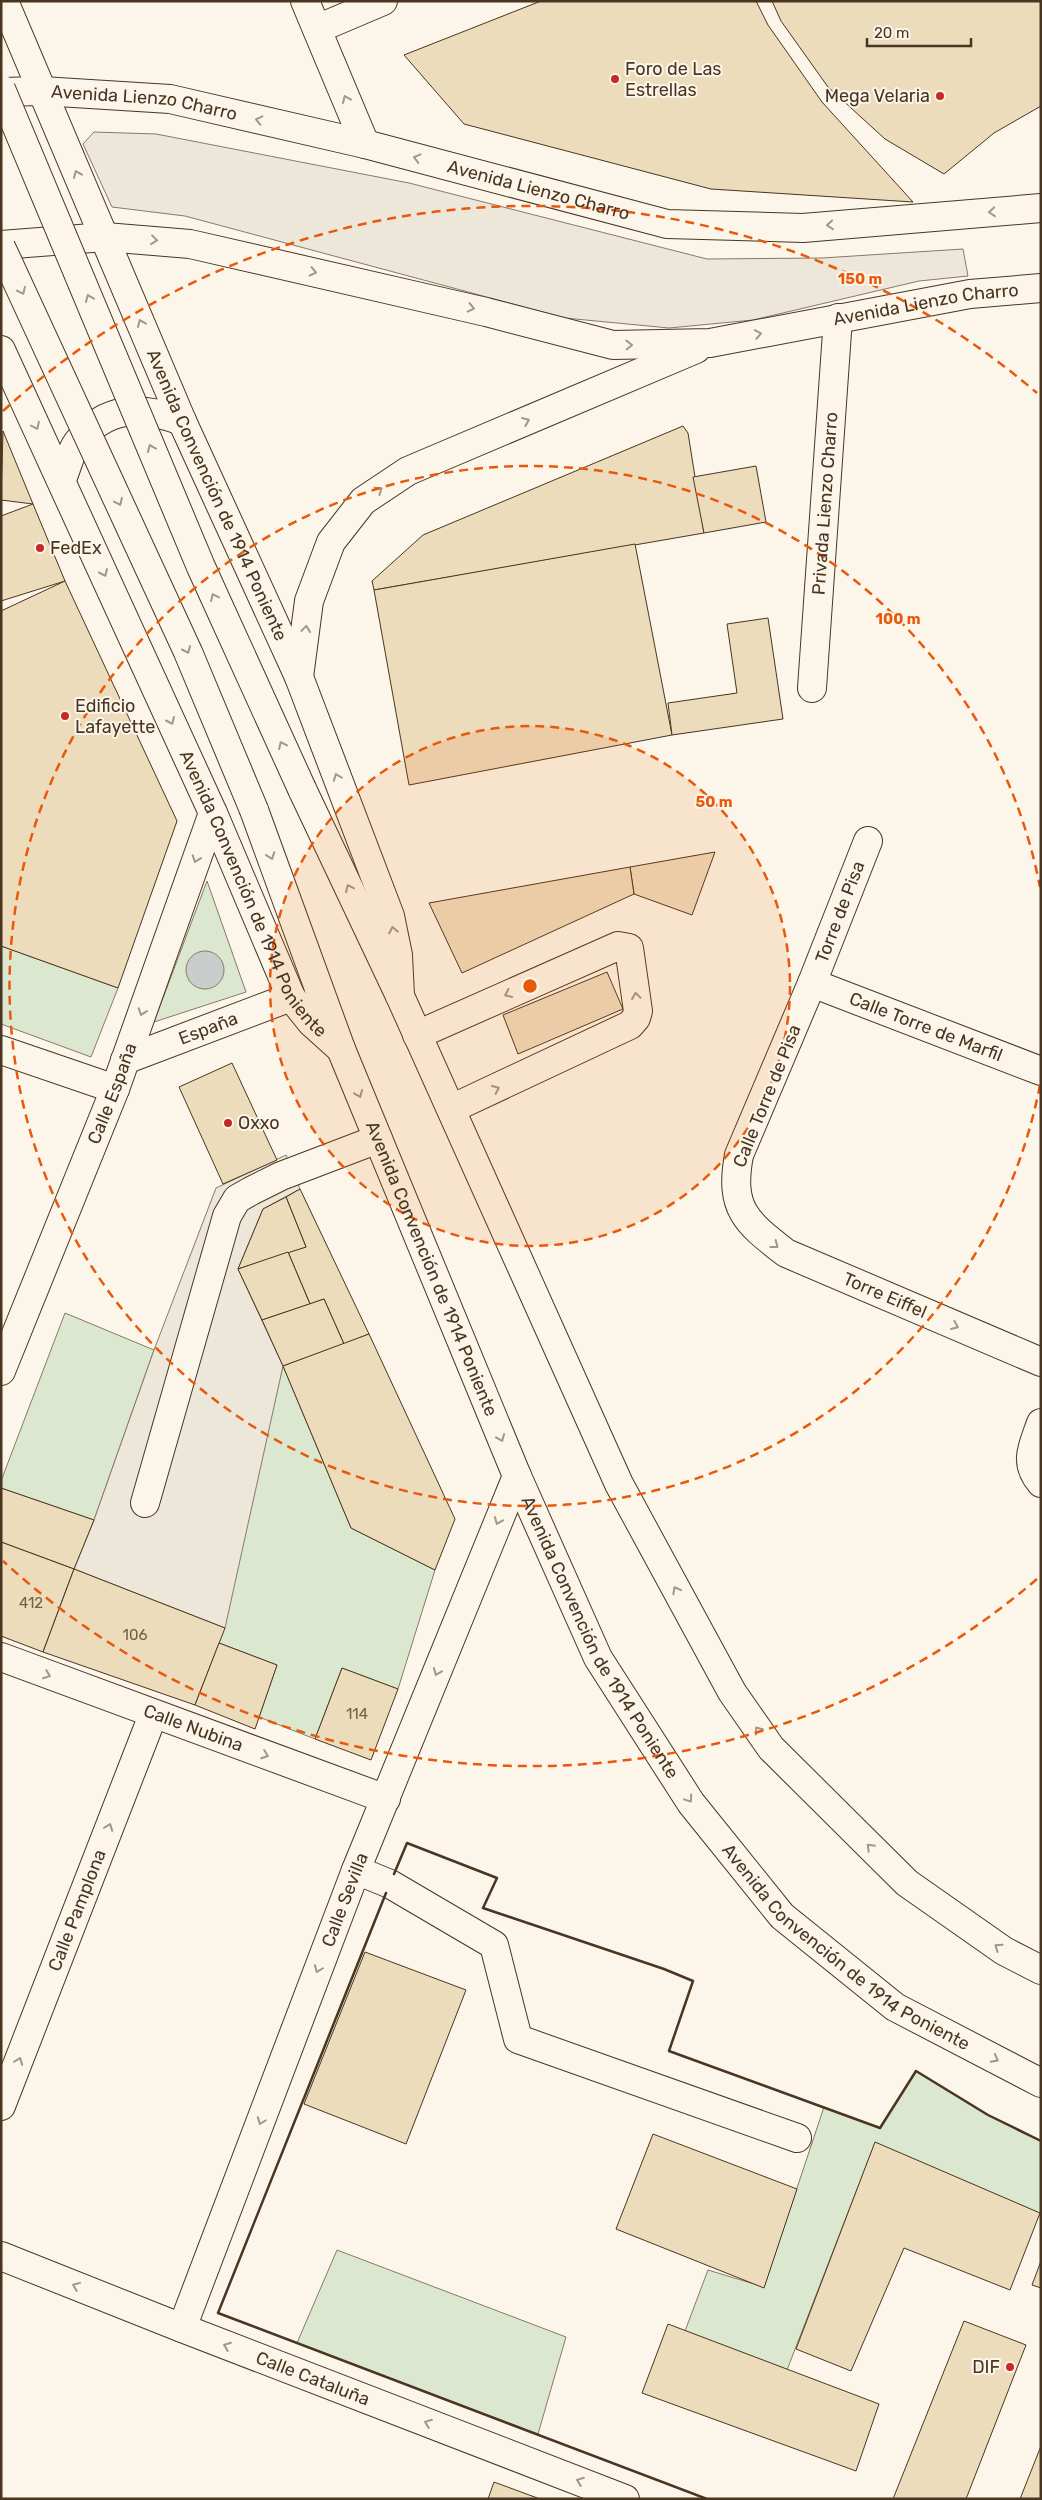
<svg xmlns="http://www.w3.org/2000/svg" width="1042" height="2500" font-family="Rubik,sans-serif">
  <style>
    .green { fill: #dce7d0; stroke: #887966 }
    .parking { fill: #ede7d9; stroke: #887966 }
    .water { fill: #c9cecd; stroke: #887966 }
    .building { fill: #ecdcbc; stroke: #4a3520 }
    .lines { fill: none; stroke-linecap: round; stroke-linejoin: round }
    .minor-casing { stroke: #4a3520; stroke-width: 30 }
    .major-casing { stroke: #4a3520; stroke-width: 30 }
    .minor { stroke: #fbf6e9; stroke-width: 28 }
    .major { stroke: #fbf6e9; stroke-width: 28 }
    .major-bridge-casing { stroke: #4a3520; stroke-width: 30; stroke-linecap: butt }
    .major-bridge { stroke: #fbf6e9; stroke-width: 28 }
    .wall { stroke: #4a3520; stroke-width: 2.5 }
    .oneway { stroke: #a29684 }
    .ring { fill: none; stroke: #e8590c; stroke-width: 2.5; stroke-dasharray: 9 6 }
    .poi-dot { fill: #c62828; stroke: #fbf6e9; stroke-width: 2 }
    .labels { text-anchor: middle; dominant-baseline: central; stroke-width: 4; stroke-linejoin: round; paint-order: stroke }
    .number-label { font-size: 15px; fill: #725f47 }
    .poi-label { font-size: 18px; fill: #4a3520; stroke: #fbf6e9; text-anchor: start }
    .street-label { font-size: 18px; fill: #4a3520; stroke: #fbf6e9 }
    .centre { fill: #e8590c; stroke: #fbf6e9; stroke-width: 2.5 }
    .ring-label { font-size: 15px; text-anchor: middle; font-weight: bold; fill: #e8590c; stroke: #fbf6e9; stroke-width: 4; stroke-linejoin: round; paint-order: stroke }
  </style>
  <rect width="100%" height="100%" fill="#fbf6e9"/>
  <g class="green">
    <polygon points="207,881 246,992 154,1022"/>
    <polygon points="1,946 118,988 91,1057 1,1024"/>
    <polygon points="65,1313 154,1350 94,1520 1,1488 1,1481"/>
    <polygon points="283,1366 351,1528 435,1570 398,1689 342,1668 315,1739 259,1717 277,1665 219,1643 216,1625"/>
    <polygon points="916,2071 988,2115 1041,2141 1041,2214 875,2143 787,2370 685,2331 708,2270 764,2287 824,2107 880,2128"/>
    <polygon points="337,2250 566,2337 538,2434 297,2343"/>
  </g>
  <g class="parking">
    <polygon points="94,132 156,134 409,183 707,259 822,258 963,249 968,276 919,281 753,320 669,328 565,318 185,216 112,207 83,144"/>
    <polygon points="286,1155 300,1189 263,1209 238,1269 283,1366 225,1628 74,1569 94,1520 154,1350 216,1188"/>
  </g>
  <circle class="water" cx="205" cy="970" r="19"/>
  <g class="building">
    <polygon points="541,1 756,1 768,25 822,102 913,202 711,189 464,124 404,55"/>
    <polygon points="772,1 1041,1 1041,106 994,133 944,174 885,139 828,87 781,21"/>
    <polygon points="683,426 688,433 704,533 374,590 372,581 423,535"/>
    <polygon points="3,431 33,504 1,500"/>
    <polygon points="756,466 766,522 704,533 693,477"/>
    <polygon points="33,504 65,581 1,601 1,516"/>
    <polygon points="635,544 672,735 409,785 374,590"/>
    <polygon points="65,581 177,821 118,988 1,946 1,611"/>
    <polygon points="768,618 783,719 672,735 668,703 737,693 727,624"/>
    <polygon points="715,852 692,915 634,894 630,867"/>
    <polygon points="630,867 634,894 462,973 429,903"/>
    <polygon points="607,972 623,1009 518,1054 503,1015"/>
    <polygon points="232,1063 277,1160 223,1184 179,1087"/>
    <polygon points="300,1189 369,1334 344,1344 324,1299 310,1304 288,1252 306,1247 286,1197"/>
    <polygon points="286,1197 306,1247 238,1269 263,1209"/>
    <polygon points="288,1252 310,1304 262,1320 238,1269"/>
    <polygon points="324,1299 344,1344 283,1366 262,1320"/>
    <polygon points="369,1334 455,1519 435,1570 351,1528 283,1366"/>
    <polygon points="1,1488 94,1520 74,1569 1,1542"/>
    <polygon points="1,1542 74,1569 43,1652 1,1636"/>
    <polygon points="74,1569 225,1628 195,1705 43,1652"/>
    <polygon points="219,1643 277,1665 255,1729 195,1705"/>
    <polygon points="342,1668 398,1689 371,1760 315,1739"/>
    <polygon points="365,1952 466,1990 406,2144 304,2104"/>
    <polygon points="653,2134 797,2189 764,2288 616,2229"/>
    <polygon points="875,2142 1040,2213 1010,2290 904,2248 851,2371 796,2349"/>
    <polygon points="1041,2261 1041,2288 1032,2285"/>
    <polygon points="964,2321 1026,2345 966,2499 893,2499"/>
    <polygon points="668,2324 879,2404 856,2471 642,2393"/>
    <polygon points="1041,2446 1041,2499 1020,2499"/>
    <polygon points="494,2482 540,2499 488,2499"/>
  </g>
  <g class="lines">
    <defs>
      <g id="minor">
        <path id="s1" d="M4,1L182,421L299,677L390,916L398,955L400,996"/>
        <polyline points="305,1 365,144"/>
        <polyline points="317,29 383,1"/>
        <path id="s2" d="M1,92L42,91L170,99L365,144L667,224L803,228L1041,208"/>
        <path id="s3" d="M1,245L105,237L190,244L486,312L613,345L710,343L970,294L1041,288"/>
        <path id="s4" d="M1,350L213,813L291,997L311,1022L341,1049"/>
        <path d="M62,479C67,468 70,453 77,443C106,405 141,406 182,421"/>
        <polyline points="299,677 309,601 331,542 363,501 408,471 696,349"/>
        <path id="s5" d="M812,688L838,318"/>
        <path id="s6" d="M868,841L812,983L739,1155C729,1209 746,1222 786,1253L1041,1362"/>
        <path id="s7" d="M812,983L1041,1071"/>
        <polyline points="417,1035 618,946 629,948 638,1011 636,1018 630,1025 451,1109"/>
        <polyline points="1,1050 115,1089"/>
        <path id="s8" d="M125,1060L291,997"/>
        <path id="s9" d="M1,1371L115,1089L213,813"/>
        <path d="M1041,1423C1033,1446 1023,1462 1041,1483"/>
        <polyline points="145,1503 227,1216 237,1199 251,1191 281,1176 378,1139"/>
        <path id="s10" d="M1,1657L386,1799"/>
        <polyline points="356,1870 390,1884 494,1945 518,2039 797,2138"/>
        <path id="s11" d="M1,2106L153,1715"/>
        <path id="s12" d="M1,2256L182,2328L625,2499"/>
        <path id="s13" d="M182,2328L356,1870L517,1476"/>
      </g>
      <g id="major">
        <polyline points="302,789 400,996 619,1484 732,1692 771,1748 907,1883 1004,1951 1041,1970"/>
        <path id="s14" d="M254,810L341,1049L517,1476L598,1658L691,1803L782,1916L895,2007L1041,2083"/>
      </g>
    </defs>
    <use href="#minor" class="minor-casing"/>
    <use href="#major" class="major-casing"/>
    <use href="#minor" class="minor"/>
    <use href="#major" class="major"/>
    <defs>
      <g id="major-bridge">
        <polyline points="1,89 201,567 302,789"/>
        <polyline points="1,247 188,652 254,810"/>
      </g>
    </defs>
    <use href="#major-bridge" class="major-bridge-casing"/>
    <use href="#major-bridge" class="major-bridge"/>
    <g class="wall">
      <polyline points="394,1874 407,1843 497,1878 483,1908 664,1969 693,1981 669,2051 880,2128 916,2071 988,2115 1041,2141"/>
      <polyline points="386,1893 218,2313 707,2499"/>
    </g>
  </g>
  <defs><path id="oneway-chevron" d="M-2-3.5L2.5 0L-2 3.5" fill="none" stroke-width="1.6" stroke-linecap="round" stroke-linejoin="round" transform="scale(1.25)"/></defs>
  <g class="oneway">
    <use href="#oneway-chevron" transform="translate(346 99) rotate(-113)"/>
    <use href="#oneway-chevron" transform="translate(259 120) rotate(-167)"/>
    <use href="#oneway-chevron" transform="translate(417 158) rotate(-165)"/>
    <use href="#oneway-chevron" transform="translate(77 174) rotate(-113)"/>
    <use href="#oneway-chevron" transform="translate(992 212) rotate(175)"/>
    <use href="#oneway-chevron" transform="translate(830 225) rotate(175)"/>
    <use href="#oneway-chevron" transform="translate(154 240) rotate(7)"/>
    <use href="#oneway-chevron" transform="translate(313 272) rotate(13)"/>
    <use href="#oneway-chevron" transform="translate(22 291) rotate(65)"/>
    <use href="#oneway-chevron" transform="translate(89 298) rotate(-113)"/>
    <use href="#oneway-chevron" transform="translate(471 308) rotate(13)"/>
    <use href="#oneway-chevron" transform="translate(141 323) rotate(-113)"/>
    <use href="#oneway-chevron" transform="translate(758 334) rotate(-11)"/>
    <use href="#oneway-chevron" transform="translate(629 345) rotate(-1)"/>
    <use href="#oneway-chevron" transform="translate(526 421) rotate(-23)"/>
    <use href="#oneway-chevron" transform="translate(36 426) rotate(64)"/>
    <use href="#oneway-chevron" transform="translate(151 448) rotate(-113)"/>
    <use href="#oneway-chevron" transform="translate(379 490) rotate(-34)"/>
    <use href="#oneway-chevron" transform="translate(119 502) rotate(65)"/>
    <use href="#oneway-chevron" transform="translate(104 573) rotate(66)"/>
    <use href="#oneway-chevron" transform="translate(214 597) rotate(-115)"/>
    <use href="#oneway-chevron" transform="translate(306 629) rotate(-82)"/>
    <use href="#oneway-chevron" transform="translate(187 650) rotate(66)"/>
    <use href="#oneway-chevron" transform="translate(171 721) rotate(66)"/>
    <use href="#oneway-chevron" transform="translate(282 745) rotate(-115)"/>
    <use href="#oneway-chevron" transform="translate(337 777) rotate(-111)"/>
    <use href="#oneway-chevron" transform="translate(271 856) rotate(70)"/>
    <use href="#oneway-chevron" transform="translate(196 859) rotate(109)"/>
    <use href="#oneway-chevron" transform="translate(349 888) rotate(-115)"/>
    <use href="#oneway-chevron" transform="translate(393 930) rotate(-101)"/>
    <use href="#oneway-chevron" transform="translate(508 994) rotate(156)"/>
    <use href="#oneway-chevron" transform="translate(636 996) rotate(-98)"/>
    <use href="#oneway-chevron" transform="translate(142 1012) rotate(109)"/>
    <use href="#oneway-chevron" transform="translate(496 1089) rotate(-25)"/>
    <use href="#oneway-chevron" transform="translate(359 1094) rotate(68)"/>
    <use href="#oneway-chevron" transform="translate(775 1245) rotate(37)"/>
    <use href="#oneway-chevron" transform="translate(955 1326) rotate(23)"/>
    <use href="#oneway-chevron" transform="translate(501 1438) rotate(68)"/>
    <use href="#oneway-chevron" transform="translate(498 1521) rotate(112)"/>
    <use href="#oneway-chevron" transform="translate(676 1590) rotate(-118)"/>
    <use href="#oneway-chevron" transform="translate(437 1672) rotate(112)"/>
    <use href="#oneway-chevron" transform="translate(47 1675) rotate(21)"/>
    <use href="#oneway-chevron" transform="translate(758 1730) rotate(-125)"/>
    <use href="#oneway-chevron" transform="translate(265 1755) rotate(20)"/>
    <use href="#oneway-chevron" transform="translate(689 1799) rotate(56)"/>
    <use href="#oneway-chevron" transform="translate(109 1827) rotate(-69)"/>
    <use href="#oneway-chevron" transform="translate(870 1847) rotate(-135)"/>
    <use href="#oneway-chevron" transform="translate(998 1947) rotate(-145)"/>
    <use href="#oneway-chevron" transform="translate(318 1969) rotate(111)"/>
    <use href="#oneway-chevron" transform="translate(995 2059) rotate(28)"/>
    <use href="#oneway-chevron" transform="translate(19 2061) rotate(-69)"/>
    <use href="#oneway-chevron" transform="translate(261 2121) rotate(111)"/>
    <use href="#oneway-chevron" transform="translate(76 2286) rotate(-158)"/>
    <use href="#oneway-chevron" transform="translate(227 2346) rotate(-159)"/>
    <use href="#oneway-chevron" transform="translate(428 2423) rotate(-159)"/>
    <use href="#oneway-chevron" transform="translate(580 2481) rotate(-159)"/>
  </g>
  <circle cx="530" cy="986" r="260" fill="#e8590c" fill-opacity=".12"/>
  <g class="ring">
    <circle cx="530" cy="986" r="260"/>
    <path d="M1040 1085A520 520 0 1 1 1040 887"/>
    <path d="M1037 1579A780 780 0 0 1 3 1561M3 411A780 780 0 0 1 1037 393"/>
  </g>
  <g class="poi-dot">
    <circle cx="615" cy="79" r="5"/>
    <circle cx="940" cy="96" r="5"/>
    <circle cx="40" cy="548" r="5"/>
    <circle cx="65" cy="716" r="5"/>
    <circle cx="228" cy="1123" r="5"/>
    <circle cx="1010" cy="2367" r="5"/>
  </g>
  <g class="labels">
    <g class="number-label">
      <text x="31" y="1603">412</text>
      <text x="135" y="1635">106</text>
      <text x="357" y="1714">114</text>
    </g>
    <g class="poi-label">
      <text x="625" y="69">Foro de Las<tspan x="625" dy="21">Estrellas</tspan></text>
      <text x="930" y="96" text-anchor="end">Mega Velaria</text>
      <text x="50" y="548">FedEx</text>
      <text x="75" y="706">Edificio<tspan x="75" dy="21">Lafayette</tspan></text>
      <text x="238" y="1123">Oxxo</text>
      <text x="1000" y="2367" text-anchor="end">DIF</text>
    </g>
    <g class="street-label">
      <text stroke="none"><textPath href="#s2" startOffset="144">Avenida Lienzo Charro</textPath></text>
      <text stroke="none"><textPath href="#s2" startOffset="549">Avenida Lienzo Charro</textPath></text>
      <text stroke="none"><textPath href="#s3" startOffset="941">Avenida Lienzo Charro</textPath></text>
      <text stroke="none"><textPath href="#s1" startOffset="538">Avenida Convención de 1914 Poniente</textPath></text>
      <text stroke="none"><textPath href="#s5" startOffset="185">Privada Lienzo Charro</textPath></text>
      <text stroke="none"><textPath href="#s4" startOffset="600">Avenida Convención de 1914 Poniente</textPath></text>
      <text transform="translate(840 912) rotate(-69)">Torre de Pisa</text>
      <text stroke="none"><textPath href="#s7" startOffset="122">Calle Torre de Marfil</textPath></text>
      <text stroke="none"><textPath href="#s8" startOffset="89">España</textPath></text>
      <text stroke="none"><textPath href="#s9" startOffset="299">Calle España</textPath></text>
      <text transform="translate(767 1096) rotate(-68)">Calle Torre de Pisa</text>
      <text stroke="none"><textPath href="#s14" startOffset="492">Avenida Convención de 1914 Poniente</textPath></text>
      <text stroke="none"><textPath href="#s6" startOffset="565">Torre Eiffel</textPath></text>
      <text stroke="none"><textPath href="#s14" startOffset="898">Avenida Convención de 1914 Poniente</textPath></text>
      <text stroke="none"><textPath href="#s10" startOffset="205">Calle Nubina</textPath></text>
      <text stroke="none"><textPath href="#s13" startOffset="458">Calle Sevilla</textPath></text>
      <text stroke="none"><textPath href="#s11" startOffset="210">Calle Pamplona</textPath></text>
      <text stroke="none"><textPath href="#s14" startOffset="1302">Avenida Convención de 1914 Poniente</textPath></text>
      <text stroke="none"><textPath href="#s12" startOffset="335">Calle Cataluña</textPath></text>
    </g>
  </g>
  <circle cx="530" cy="986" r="8" class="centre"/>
  <g class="ring-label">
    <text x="860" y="284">150 m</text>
    <text x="898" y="624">100 m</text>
    <text x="714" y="807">50 m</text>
  </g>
  <rect width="1042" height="2500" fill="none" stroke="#4a3520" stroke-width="5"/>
  <path d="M867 38v8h104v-8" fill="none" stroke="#4a3520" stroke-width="2.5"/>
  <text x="874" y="38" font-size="15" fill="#4a3520" stroke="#fbf6e9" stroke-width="4" paint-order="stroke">20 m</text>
</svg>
